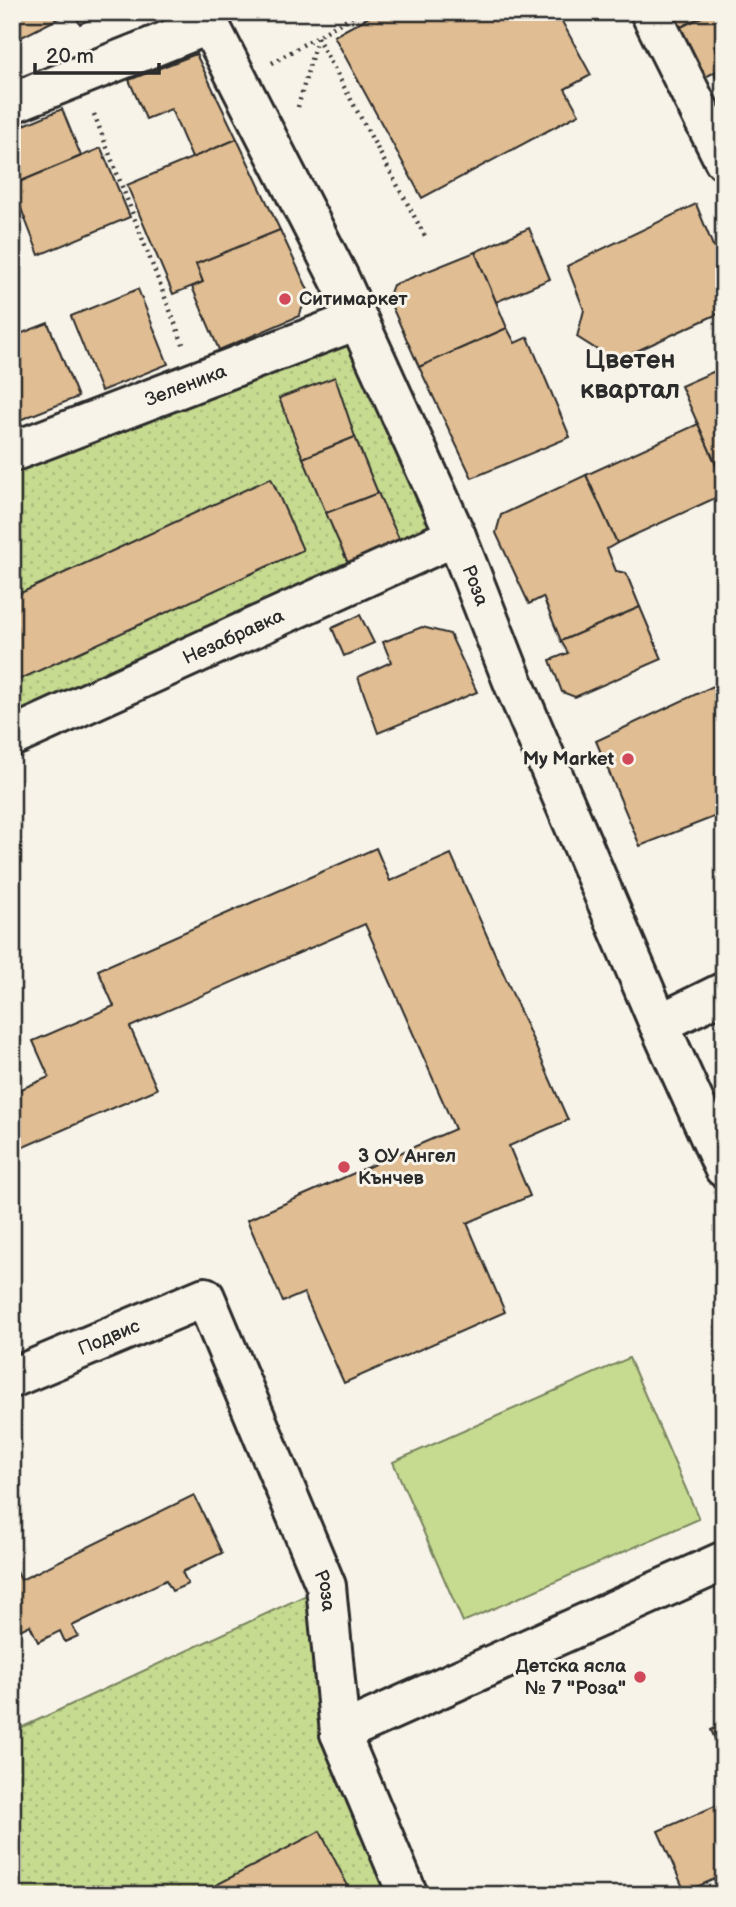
<svg xmlns="http://www.w3.org/2000/svg" width="736" height="1907" font-family="'Balsamiq Sans',sans-serif">
  <style>
    .grass { fill: url(#grass-dots); stroke: #78835e; stroke-width: 2 }
    .pitch { fill: #c6db90; stroke: #78835e; stroke-width: 2 }
    .building { fill: #e0bd92; stroke: #2b2b2b; stroke-width: 2 }
    .lines { fill: none; stroke-linecap: round; stroke-linejoin: round }
    .street-casing { stroke: #2b2b2b; stroke-width: 44 }
    .path { stroke: #2b2b2b; stroke-width: 4.5; stroke-dasharray: 2 5; stroke-linecap: butt }
    .street { stroke: #f7f3e8; stroke-width: 38 }
    .poi-dot { fill: #d1495b; stroke: #f7f3e8; stroke-width: 2.5 }
    .labels { text-anchor: middle; dominant-baseline: central; stroke-width: 6; stroke-linejoin: round; paint-order: stroke }
    .poi-label { font-size: 19px; font-weight: bold; fill: #2b2b2b; stroke: #f7f3e8; text-anchor: start }
    .street-label { font-size: 19px; fill: #2b2b2b; stroke: #f7f3e8 }
    .district-label { font-size: 26px; font-weight: bold; fill: #2b2b2b; stroke: #f7f3e8 }
  </style>
  <defs>
    <pattern id="grass-dots" width="8" height="8" patternUnits="userSpaceOnUse" patternTransform="scale(1.75)"><rect width="8" height="8" fill="#c6db90"/><path d="M2 2h.1M6 6h.1" fill="none" stroke="#aabc7c" stroke-width="1.8" stroke-linecap="round"/></pattern>
  </defs>
  <rect width="100%" height="100%" fill="#f7f3e8"/>
  <filter id="ink" filterUnits="userSpaceOnUse"><feTurbulence type="fractalNoise" baseFrequency=".0143" numOctaves="2"/><feDisplacementMap in="SourceGraphic" scale="14" xChannelSelector="R" yChannelSelector="G"/><feConvolveMatrix kernelMatrix="1 2 1 2 8 2 1 2 1" color-interpolation-filters="sRGB"/></filter>
  <g filter="url(#ink)">
    <g class="grass">
      <polygon points="357,320 456,536 12,737 12,452"/>
      <polygon points="326,1586 340,1733 408,1895 12,1895 12,1732"/>
    </g>
    <polygon class="pitch" points="629,1358 699,1519 463,1622 393,1462"/>
    <g class="building">
      <polygon points="12,12 71,12 14,41 12,37"/>
      <polygon points="73,12 106,12 80,24"/>
      <polygon points="378,12 566,12 559,16 591,75 565,89 579,114 422,198 334,36"/>
      <polygon points="671,12 712,12 679,28"/>
      <polygon points="712,12 724,12 724,41 714,46 724,67 702,79 679,28"/>
      <polygon points="724,41 724,64 714,46"/>
      <polygon points="196,54 237,139 192,158 171,109 146,119 129,80"/>
      <polygon points="724,67 724,93 714,73"/>
      <polygon points="62,109 81,156 12,185 12,130"/>
      <polygon points="237,139 280,230 196,264 203,282 173,294 127,185"/>
      <polygon points="101,148 130,217 39,255 12,185"/>
      <polygon points="696,204 713,246 724,242 724,311 615,361 577,337 584,310 567,266"/>
      <polygon points="529,228 550,279 496,302 475,252"/>
      <polygon points="280,230 309,292 299,316 219,350 192,287 203,282 196,264"/>
      <polygon points="475,252 507,328 419,367 388,298 393,285"/>
      <polygon points="138,289 168,364 101,391 71,316"/>
      <polygon points="48,323 78,397 12,423 12,337"/>
      <polygon points="507,328 515,343 528,337 570,437 472,478 419,367"/>
      <polygon points="724,367 724,483 681,386"/>
      <polygon points="335,377 355,437 303,458 279,398"/>
      <polygon points="698,424 724,483 724,494 617,543 586,475"/>
      <polygon points="355,437 378,493 326,513 303,458"/>
      <polygon points="586,475 617,543 607,549 616,571 626,573 640,607 561,641 543,597 529,604 496,533 501,515"/>
      <polygon points="271,478 303,550 12,683 12,597"/>
      <polygon points="378,493 403,547 351,570 326,513"/>
      <polygon points="640,607 662,659 575,697 562,692 550,660 568,653 561,641"/>
      <polygon points="360,615 374,643 344,656 332,628"/>
      <polygon points="422,627 450,634 477,692 378,733 358,677 391,662 383,642"/>
      <polygon points="724,681 724,813 640,846 596,741"/>
      <polygon points="376,848 390,881 451,854 568,1120 509,1146 530,1196 467,1223 505,1312 344,1383 304,1293 283,1302 247,1220 455,1129 365,924 130,1027 157,1089 12,1152 12,1093 49,1077 33,1041 114,1006 98,970"/>
      <polygon points="194,1495 222,1553 182,1572 188,1584 172,1591 166,1580 72,1626 78,1636 65,1642 60,1631 38,1642 30,1625 12,1634 12,1562 21,1580"/>
      <polygon points="724,1724 724,1759 711,1730"/>
      <polygon points="724,1802 724,1875 685,1892 658,1831"/>
      <polygon points="320,1831 349,1888 336,1895 197,1895"/>
    </g>
    <g class="lines">
      <defs>
        <g id="street">
          <path id="s1" d="M203,12L340,280L456,536L514,684L659,1024L724,1168"/>
          <polyline points="650,12 724,160"/>
          <polyline points="12,103 210,24"/>
          <path id="s2" d="M12,452L357,320"/>
          <path id="s3" d="M12,737L456,536"/>
          <polyline points="659,1024 724,992"/>
          <path id="s4" d="M12,1378L205,1297L326,1586L340,1733L408,1895"/>
          <polyline points="340,1733 724,1561"/>
        </g>
      </defs>
      <use href="#street" class="street-casing"/>
      <g class="path">
        <polyline points="317,37 426,238"/>
        <polyline points="272,63 359,12"/>
        <polyline points="298,107 317,38"/>
        <polyline points="94,114 183,344"/>
      </g>
      <use href="#street" class="street"/>
    </g>
  </g>
  <g class="poi-dot">
    <circle cx="285" cy="299" r="7"/>
    <circle cx="628" cy="759" r="7"/>
    <circle cx="344" cy="1167" r="7"/>
    <circle cx="640" cy="1677" r="7"/>
  </g>
  <g class="labels">
    <g class="poi-label">
      <text x="299" y="299">Ситимаркет</text>
      <text x="614" y="759" text-anchor="end">My Market</text>
      <text x="358" y="1156">3 ОУ Ангел<tspan x="358" dy="22">Кънчев</tspan></text>
      <text x="626" y="1666" text-anchor="end">Детска ясла<tspan x="626" dy="22">№ 7 "Роза"</tspan></text>
    </g>
    <g class="street-label">
      <text stroke="none"><textPath href="#s2" startOffset="186">Зеленика</textPath></text>
      <text stroke="none"><textPath href="#s1" startOffset="635">Роза</textPath></text>
      <text stroke="none"><textPath href="#s3" startOffset="243">Незабравка</textPath></text>
      <text stroke="none"><textPath href="#s4" startOffset="105">Подвис</textPath></text>
      <text stroke="none"><textPath href="#s4" startOffset="527">Роза</textPath></text>
    </g>
    <g class="district-label">
      <text x="630" y="360">Цветен<tspan x="630" dy="30">квартал</tspan></text>
    </g>
  </g>
  <rect width="736" height="1907" fill="none" stroke="#f7f3e8" stroke-width="42"/>
  <rect x="21" y="21" width="694" height="1865" fill="none" stroke="#2b2b2b" stroke-width="2.5" filter="url(#ink)"/>
  <path d="M35 63v10h124v-10" fill="none" stroke="#2b2b2b" stroke-width="3.5"/>
  <text x="46" y="63" font-size="21" fill="#2b2b2b" stroke="#f7f3e8" stroke-width="5" paint-order="stroke">20 m</text>
</svg>
